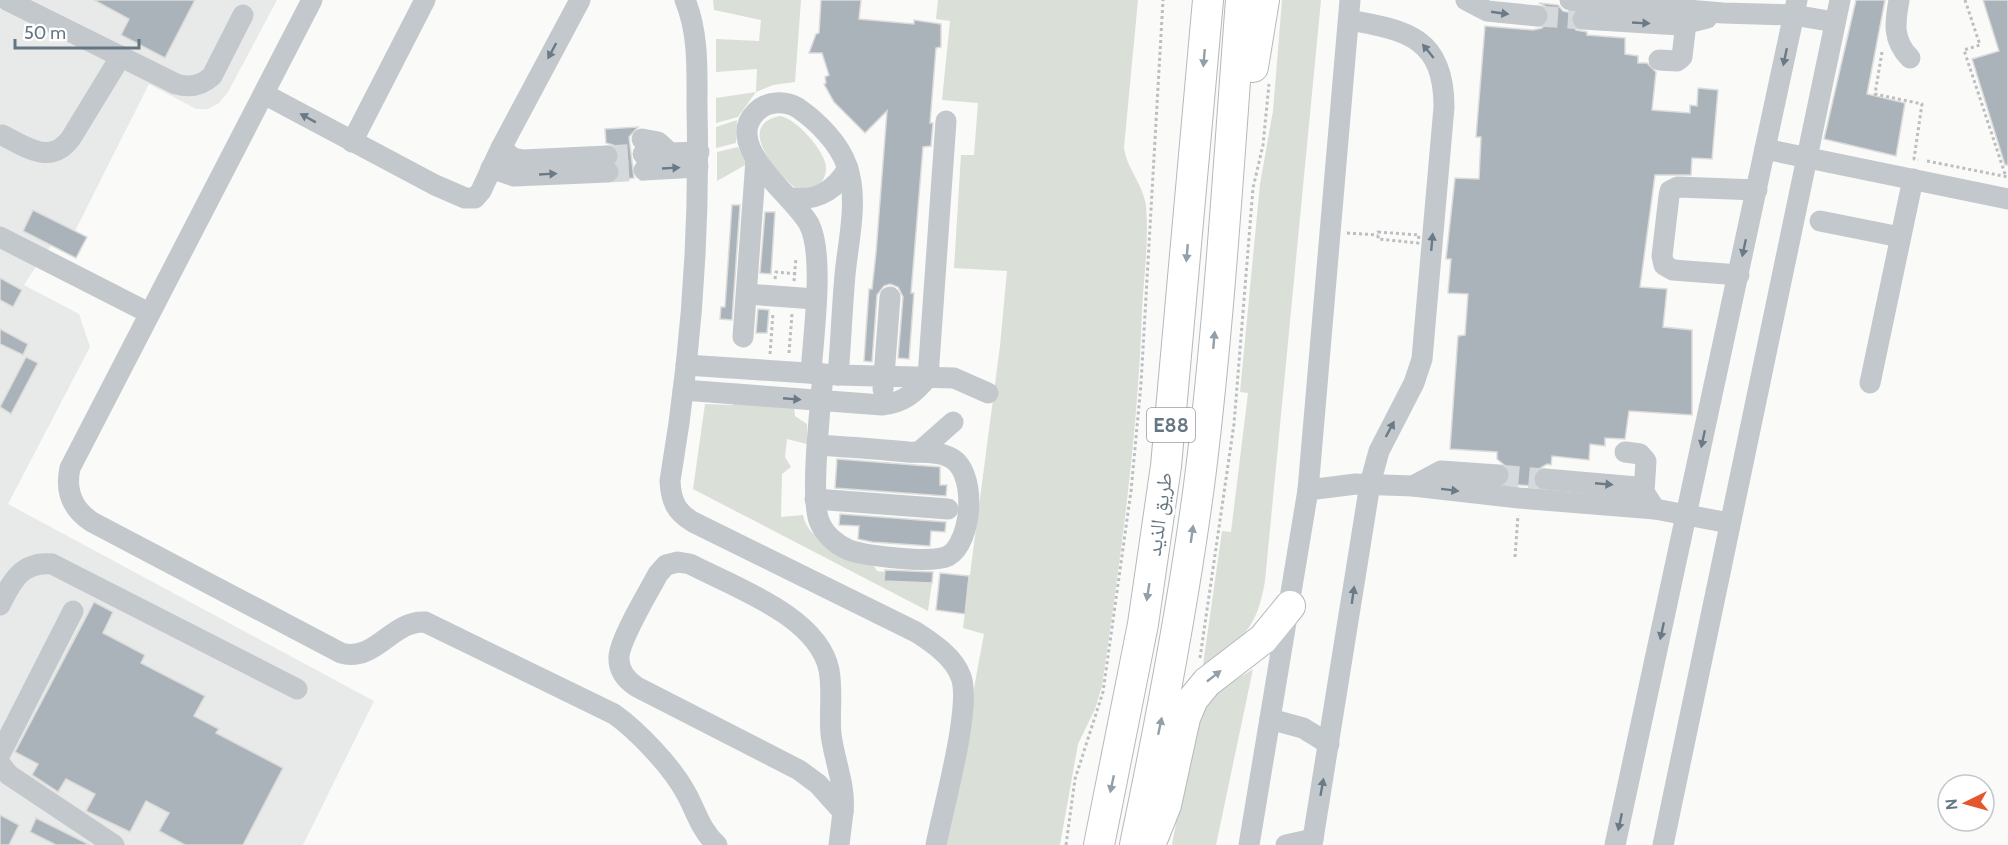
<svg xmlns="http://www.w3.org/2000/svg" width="2008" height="845" font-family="Cabin,'Noto Naskh Arabic',sans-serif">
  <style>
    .built { fill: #e8e9e9 }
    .green { fill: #dadfd7 }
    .building { fill: #aab3b9; stroke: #dcdcda; stroke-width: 1.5 }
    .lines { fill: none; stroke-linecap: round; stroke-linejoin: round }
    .minor-tunnel { stroke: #d5d9db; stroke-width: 21; stroke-dasharray: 21 10; stroke-linecap: butt }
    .highway-casing { stroke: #b4b9bd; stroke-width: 32 }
    .path { stroke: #bbbfc2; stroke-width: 3; stroke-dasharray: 3 3; stroke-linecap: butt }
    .minor { stroke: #c3c8cc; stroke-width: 21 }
    .highway { stroke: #fff; stroke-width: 30 }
    .oneway { fill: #6a7a87 }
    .oneway2 { fill: #939fa8 }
    .labels { text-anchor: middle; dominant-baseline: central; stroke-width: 6; stroke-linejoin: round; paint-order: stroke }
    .shield { fill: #fff; stroke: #939fa8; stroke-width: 1.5 }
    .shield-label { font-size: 20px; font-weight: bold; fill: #657683 }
    .street-label { font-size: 21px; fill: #657683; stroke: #fff }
  </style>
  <rect width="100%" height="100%" fill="#fafaf8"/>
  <polygon class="built" points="0,0 277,0 228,92 219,103 208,109 196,109 149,84 75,231 87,237 76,258 51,245 40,266 37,265 24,285 79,314 90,347 8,504 374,701 303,845 0,845"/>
  <g class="green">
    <polygon points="713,0 801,0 795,82 773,85 756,92 738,117 716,123 716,98 756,92 757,69 716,72 716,39 759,41 761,20 714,10"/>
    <path d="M938,0H1138L1124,147C1126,168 1143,183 1146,206C1149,240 1144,276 1142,310C1138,436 1120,561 1102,686L1095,709L1078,744L1060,845H945L984,634L963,628L1000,346L1007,271L954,268L961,155H974L978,103L942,100L950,21L936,19Z"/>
    <path d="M1282,0H1321L1265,581C1257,629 1242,641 1203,665L1222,531L1231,532L1248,393L1240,392L1260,184L1273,111Z"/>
    <path d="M780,116C796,118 826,152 826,168C826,176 823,181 818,185L800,189L794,187C776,172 735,125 780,116Z"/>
    <polygon points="737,120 736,143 716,148 716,127"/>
    <polygon points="738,147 747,164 717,181 717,152"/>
    <path d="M733,401L794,405L795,416L807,424V444L787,439L785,457L791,467L782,474L781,517L803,515C808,543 845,550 869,558L877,571L885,572V581L932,583L928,611L693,489L705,404L733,405Z"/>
    <path d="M1253,669L1216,845H1172C1179,810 1189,734 1206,706C1216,689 1237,680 1253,669Z"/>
  </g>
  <g class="building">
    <polygon points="94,0 195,0 165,58 121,35 129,19"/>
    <polygon points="821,0 861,0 859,19 914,24 914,20 941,24 941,47 936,48 930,123 933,123 931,146 923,147 911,293 914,293 909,359 898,358 903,297 898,287 890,284 884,286 877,295 872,362 864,361 869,289 872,289 876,253 887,111 865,133 834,102 824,84 826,83 825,77 829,75 822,53 809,53 816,34 819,33"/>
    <polygon points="1856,0 1885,0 1867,94 1905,103 1896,156 1824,139"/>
    <polygon points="1983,0 2008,0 2008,165 2005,165 1972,59 1999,51"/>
    <polygon points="1539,3 1558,5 1563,11 1572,13 1572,25 1576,30 1587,32 1587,35 1625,38 1625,54 1638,56 1638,63 1647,63 1656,72 1652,110 1690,113 1690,105 1697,106 1698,88 1718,90 1712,159 1692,158 1691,175 1655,175 1640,287 1667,289 1663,327 1692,330 1692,415 1629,411 1625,439 1605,438 1605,446 1590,444 1589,460 1552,456 1551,465 1547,464 1534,472 1533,486 1507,484 1511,476 1510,470 1497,459 1497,452 1450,449 1458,336 1465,335 1468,294 1448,293 1451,259 1446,259 1455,178 1479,179 1481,137 1476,137 1485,26 1533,30 1542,28 1550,17 1545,6"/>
    <polygon points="638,127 629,137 634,178 618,179 621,171 617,163 620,155 613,145 606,143 605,129"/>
    <polygon points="732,205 740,205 732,320 720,319 721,307 725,307"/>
    <polygon points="33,210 87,237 76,258 23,231"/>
    <polygon points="765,212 775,212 771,274 760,273"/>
    <polygon points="0,278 22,290 13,307 0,300"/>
    <polygon points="758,309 769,310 767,333 756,333"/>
    <polygon points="0,329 28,344 23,355 0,344"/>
    <polygon points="26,357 38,363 11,414 0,407"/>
    <polygon points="837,459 940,467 940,485 947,485 946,496 835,488"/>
    <polygon points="840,514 946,522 945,532 931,531 930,546 872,542 858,539 859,526 839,525"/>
    <polygon points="885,570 933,572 932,583 884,581"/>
    <polygon points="940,573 969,576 965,614 936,610"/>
    <polygon points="94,602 113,612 103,633 145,655 141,663 205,696 194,716 219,729 216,733 283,768 243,845 185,845 159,831 169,813 146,801 130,832 86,811 95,794 66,779 58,792 32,775 38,764 15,752"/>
    <polygon points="0,815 19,825 9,845 0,845"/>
    <polygon points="36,818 90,845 56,845 30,832"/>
  </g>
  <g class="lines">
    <g class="minor-tunnel">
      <polyline points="1537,16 1583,19"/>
      <polyline points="607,156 643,154"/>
      <polyline points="608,172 644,170"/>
      <polyline points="1498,475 1545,479"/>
    </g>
    <defs>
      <g id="highway">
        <polyline points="1253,67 1264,0"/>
        <polyline points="1099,845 1143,624 1166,466 1208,0"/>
        <path d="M1135,845C1161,721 1185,596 1201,470C1220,314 1229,157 1241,0"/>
        <polyline points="1150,845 1166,805 1185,718 1193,699 1207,682 1263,639 1290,606"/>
      </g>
    </defs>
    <use href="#highway" class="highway-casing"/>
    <g class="path">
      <polyline points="1965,0 1980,45 1964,50 2006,177"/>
      <polyline points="1882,52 1875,94 1922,104 1914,159 1918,160"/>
      <polyline points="1927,161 2008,177"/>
      <polygon points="1378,232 1419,235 1418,243 1378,239"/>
      <polyline points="1347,233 1378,235"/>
      <polyline points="775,279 776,272 798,274"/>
      <polyline points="794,281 796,258"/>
      <polyline points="789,353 792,314"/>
      <polyline points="770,354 773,313"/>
      <polyline points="1515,557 1518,515"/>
      <polyline points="1200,658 1234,424 1253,188 1263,145 1269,84"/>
      <polyline points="1066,845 1075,779 1103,692 1131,491 1141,384 1163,0"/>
    </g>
    <g class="minor">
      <path d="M7,0L176,84C190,88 201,86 212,76L243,15"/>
      <path d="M312,0L70,468C65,491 72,509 92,522L341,653C375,663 392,620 425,622L614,714C638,731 672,767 686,793C696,811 701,831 717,845"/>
      <path d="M685,0C699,33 697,73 697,108C700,233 691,358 670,481C671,501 676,512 693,522L916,632C933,643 954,657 961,677C972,706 943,809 936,845"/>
      <polyline points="1466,0 1487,11 1537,16"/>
      <polyline points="1570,0 1723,13 1793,15 1835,22"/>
      <path d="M1899,0C1895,22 1892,40 1910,58"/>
      <polyline points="1583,19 1679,25 1707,18"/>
      <polyline points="1659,60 1677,61 1682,57 1686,23"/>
      <polyline points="264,94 435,185 465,198 475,198 481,191 501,148 580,0"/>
      <path d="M2,135C26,147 51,166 71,138L121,56"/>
      <polyline points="642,139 658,142 670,153"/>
      <polyline points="352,142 425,0"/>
      <polyline points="501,148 513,158 523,160 607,156"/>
      <polyline points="1765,149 2008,199"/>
      <polyline points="643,154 699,152"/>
      <polyline points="491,168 514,176 608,172"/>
      <polyline points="644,170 698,167"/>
      <path d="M790,198C817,201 835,191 848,168"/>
      <polyline points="1820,221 1900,237"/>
      <polyline points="0,237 149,313"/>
      <polyline points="1739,275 1673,270 1664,265 1662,256 1669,196 1670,191 1678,187 1757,190"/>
      <polyline points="747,294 815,299"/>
      <polyline points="743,337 756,160"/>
      <polyline points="686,365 838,375 954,378 988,393"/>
      <path d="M811,373C813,338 825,254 809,224C793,195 722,146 756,112C767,101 785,100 798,108C818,122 839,143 847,166C859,200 848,241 845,275C842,308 841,342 838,375"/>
      <polyline points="1870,383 1913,179"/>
      <polyline points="883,389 890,297"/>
      <path d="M683,390L882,405C903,403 915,393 928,377L946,121"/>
      <path d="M818,445C848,447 878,449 908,452C921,453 937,451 949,457C978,469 973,542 948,556C932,564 867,556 849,550C837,545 825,535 820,523C809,501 821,403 823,374"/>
      <polyline points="919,452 953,422"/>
      <polyline points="1625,452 1640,454 1646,461 1644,492"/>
      <polyline points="1545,479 1637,487 1644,492 1655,509"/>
      <polyline points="1413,486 1441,471 1498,475"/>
      <polyline points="1308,490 1356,484 1413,486 1519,498 1655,509 1729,523"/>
      <polyline points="815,499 948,509"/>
      <path d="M678,562L690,564C734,587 818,616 829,670C833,691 829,713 831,734C834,760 846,786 843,812L818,784L799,770L637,687C626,680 618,670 619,656C621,637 648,593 658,574L666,565Z"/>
      <path d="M0,605C12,581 22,561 52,564L297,689"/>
      <polyline points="1270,719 1303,728 1329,744"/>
      <polyline points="0,754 73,611"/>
      <polyline points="0,764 9,775 114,845"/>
      <polyline points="839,845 843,812"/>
      <polyline points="1249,845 1308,490 1350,0"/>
      <polyline points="1286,845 1313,839"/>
      <path d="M1312,845L1370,484L1379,451L1414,383L1422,359L1444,107C1444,38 1407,30 1349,20"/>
      <polyline points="1615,845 1797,0"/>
      <polyline points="1663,845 1840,0"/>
    </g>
    <use href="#highway" class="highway"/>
  </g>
  <defs><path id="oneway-solid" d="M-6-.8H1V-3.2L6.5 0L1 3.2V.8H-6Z" transform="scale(1.5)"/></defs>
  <g class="oneway">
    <use href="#oneway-solid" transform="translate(1500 13) rotate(8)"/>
    <use href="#oneway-solid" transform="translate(1641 23) rotate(3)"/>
    <use href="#oneway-solid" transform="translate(552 51) rotate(118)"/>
    <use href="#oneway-solid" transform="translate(1428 51) rotate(-129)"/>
    <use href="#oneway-solid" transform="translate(1785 57) rotate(102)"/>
    <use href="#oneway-solid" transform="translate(308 118) rotate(-151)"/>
    <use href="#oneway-solid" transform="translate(671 168) rotate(-3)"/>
    <use href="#oneway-solid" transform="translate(548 174) rotate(-3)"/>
    <use href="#oneway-solid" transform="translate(1432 242) rotate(-85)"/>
    <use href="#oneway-solid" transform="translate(1744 248) rotate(102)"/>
    <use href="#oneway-solid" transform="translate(792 399) rotate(5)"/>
    <use href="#oneway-solid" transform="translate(1390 429) rotate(-62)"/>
    <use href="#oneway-solid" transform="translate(1703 439) rotate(102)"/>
    <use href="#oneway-solid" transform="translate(1604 484) rotate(5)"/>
    <use href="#oneway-solid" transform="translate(1450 490) rotate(7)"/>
    <use href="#oneway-solid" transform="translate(1353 595) rotate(-82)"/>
    <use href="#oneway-solid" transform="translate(1662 631) rotate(102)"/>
    <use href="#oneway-solid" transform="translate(1322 787) rotate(-80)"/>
    <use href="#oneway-solid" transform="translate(1620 822) rotate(102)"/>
  </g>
  <g class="oneway2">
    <use href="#oneway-solid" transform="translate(1204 58) rotate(95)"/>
    <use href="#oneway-solid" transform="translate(1187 253) rotate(95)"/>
    <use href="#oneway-solid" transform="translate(1214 340) rotate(-85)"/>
    <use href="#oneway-solid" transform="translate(1192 534) rotate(-82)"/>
    <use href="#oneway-solid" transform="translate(1148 592) rotate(99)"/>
    <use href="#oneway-solid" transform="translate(1214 676) rotate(-38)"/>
    <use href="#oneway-solid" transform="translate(1160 726) rotate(-78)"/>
    <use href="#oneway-solid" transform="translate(1112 784) rotate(102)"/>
  </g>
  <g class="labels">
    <rect class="shield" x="1147" y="408" width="48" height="34" rx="4.5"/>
    <g class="shield-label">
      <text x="1171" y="425">E88</text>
    </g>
    <g class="street-label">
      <text transform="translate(1159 514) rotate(-82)">طريق الذيد</text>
    </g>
  </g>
  <g transform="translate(1966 803) rotate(265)"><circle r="28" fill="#ffffff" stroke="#c1c8cd" stroke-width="1.5"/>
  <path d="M0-4.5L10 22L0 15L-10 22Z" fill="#e4572e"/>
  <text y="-9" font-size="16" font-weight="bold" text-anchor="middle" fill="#657683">N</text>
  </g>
  <path d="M15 39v9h124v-9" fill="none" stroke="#657683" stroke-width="3"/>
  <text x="24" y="39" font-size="18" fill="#657683" stroke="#ffffff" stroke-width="4.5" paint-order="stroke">50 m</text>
</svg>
